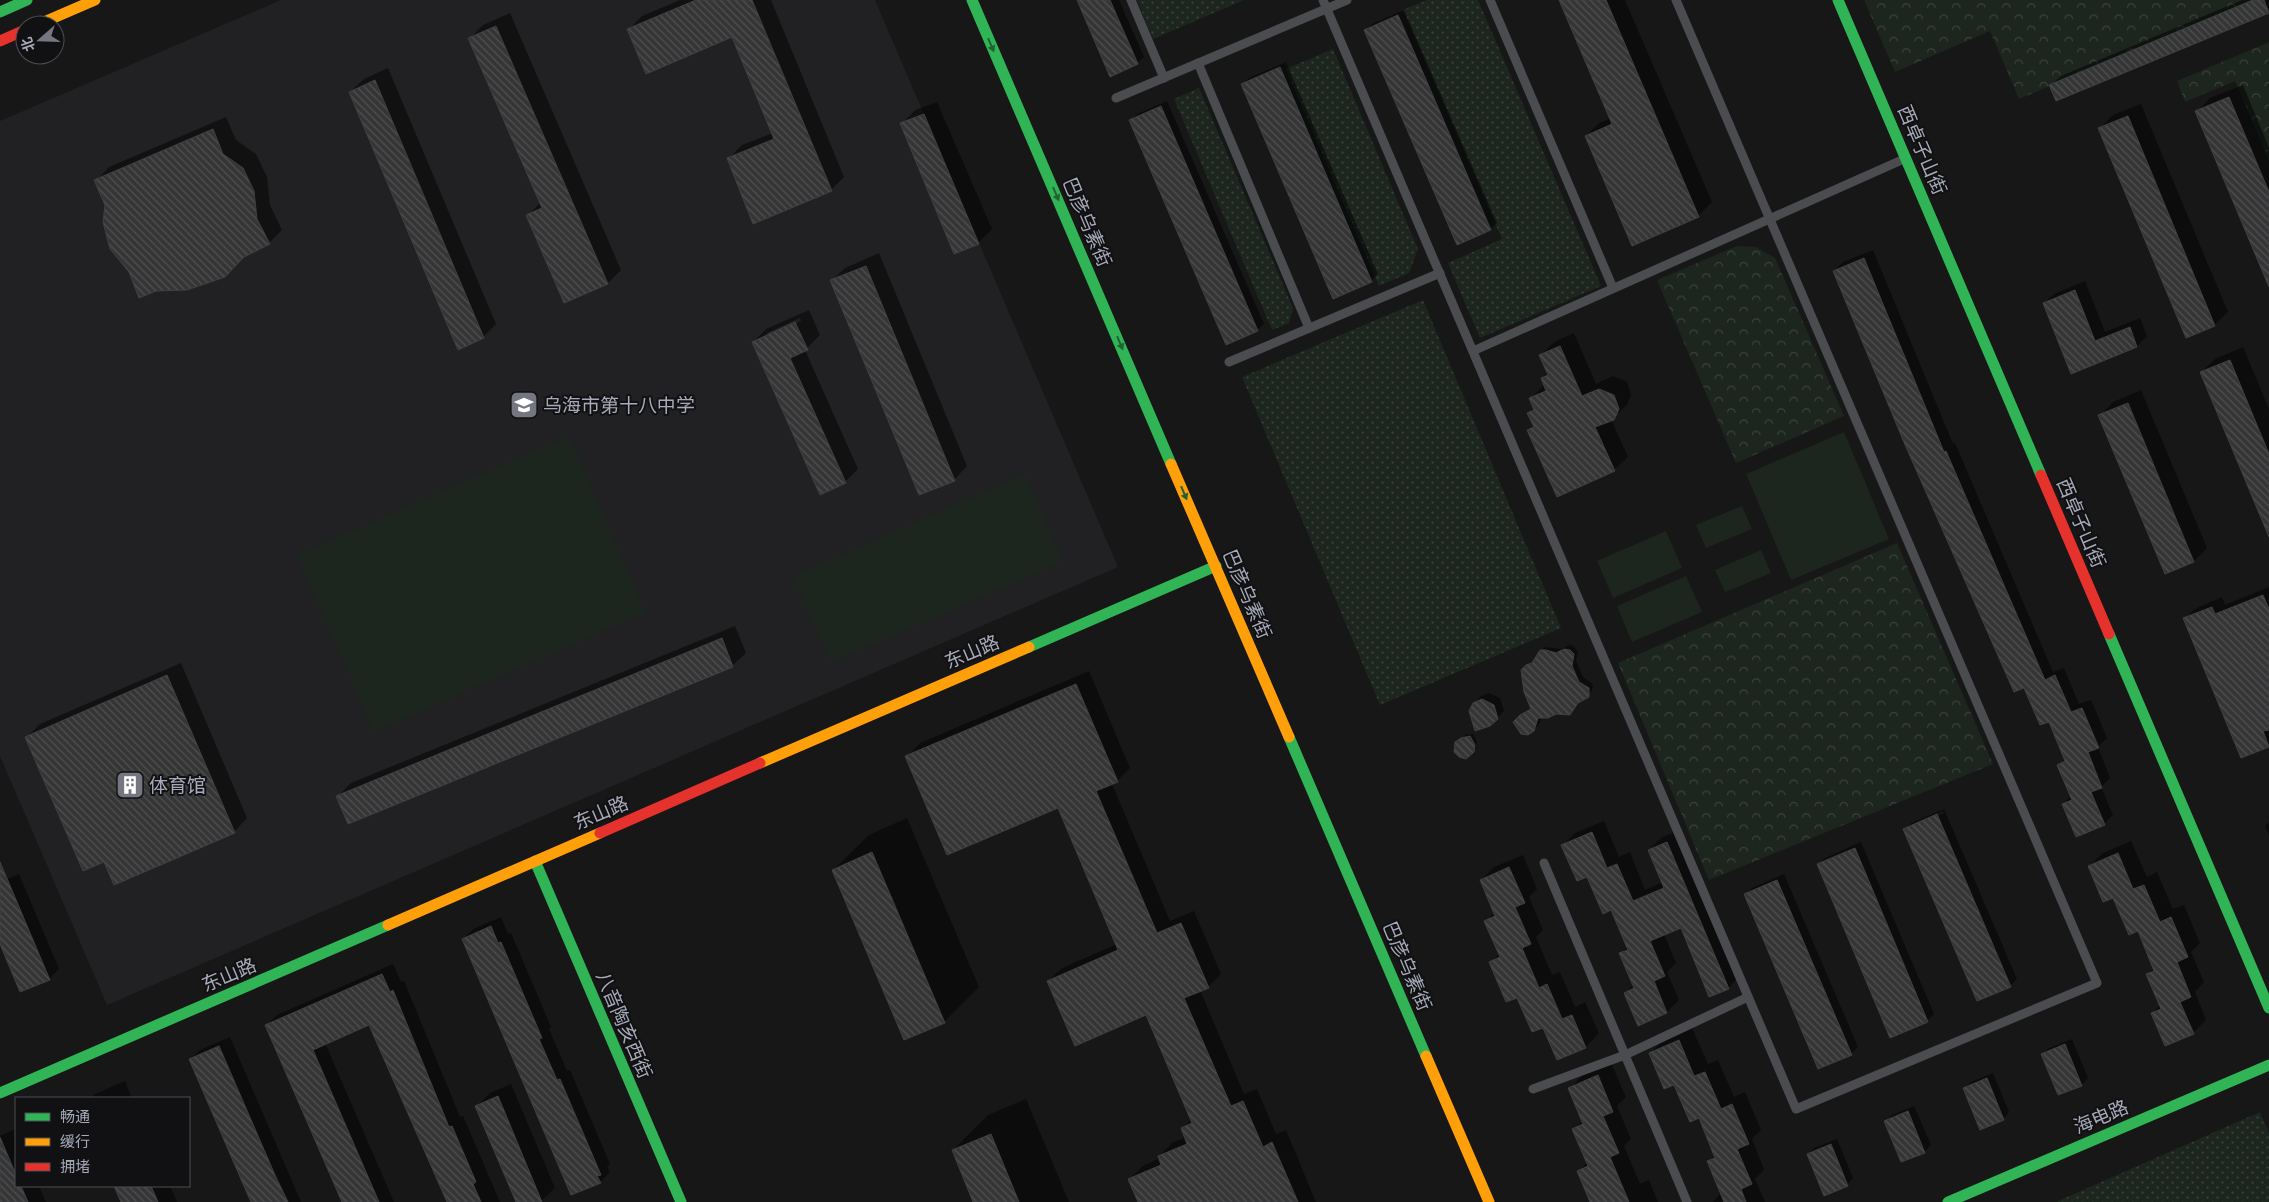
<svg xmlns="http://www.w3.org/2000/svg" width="2269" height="1202" font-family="Cabin,'Noto Sans SC',sans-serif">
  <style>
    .built { fill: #212123 }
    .grass { fill: url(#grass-dots) }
    .forest { fill: url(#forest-crowns) }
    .pitch { fill: #1d251f }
    .shadow { fill: #0007; fill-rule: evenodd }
    .building { fill: url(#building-back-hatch); stroke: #3f4043 }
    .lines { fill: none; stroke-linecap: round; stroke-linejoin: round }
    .lane { stroke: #4b4c50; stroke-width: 9 }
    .fast { stroke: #30b455; stroke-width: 11 }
    .slow { stroke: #ff9f0a; stroke-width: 11 }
    .jam { stroke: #e5322d; stroke-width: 11 }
    .oneway { fill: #206234 }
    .labels { text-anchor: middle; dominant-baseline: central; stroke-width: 4; stroke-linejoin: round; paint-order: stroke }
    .street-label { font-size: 19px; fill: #a7abb9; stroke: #111113 }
    .poi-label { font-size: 19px; fill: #a7abb9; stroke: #111113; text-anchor: start }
  </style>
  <defs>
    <pattern id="grass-dots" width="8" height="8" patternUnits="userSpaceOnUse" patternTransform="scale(1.25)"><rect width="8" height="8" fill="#1d251f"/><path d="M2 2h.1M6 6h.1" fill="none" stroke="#3b423d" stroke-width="1.8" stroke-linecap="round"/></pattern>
    <pattern id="forest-crowns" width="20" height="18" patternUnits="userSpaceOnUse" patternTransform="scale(1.25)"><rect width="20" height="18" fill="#1d251f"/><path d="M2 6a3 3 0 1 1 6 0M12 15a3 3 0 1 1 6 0" fill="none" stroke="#3b423d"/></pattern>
    <pattern id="building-back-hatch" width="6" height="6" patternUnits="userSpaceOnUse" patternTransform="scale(1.25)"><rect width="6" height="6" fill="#353536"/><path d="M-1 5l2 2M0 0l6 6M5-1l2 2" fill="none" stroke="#4f5051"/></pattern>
  </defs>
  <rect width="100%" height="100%" fill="#171717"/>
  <polygon class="built" points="281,0 875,0 1118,567 107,1005 0,756 0,121"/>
  <g class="grass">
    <polygon points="1137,0 1244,0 1153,39"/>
    <polygon points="1427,0 1478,0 1601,286 1480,338 1448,263 1502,239 1403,10"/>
    <polygon points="1333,49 1418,249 1409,273 1379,286 1286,69"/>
    <polygon points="1199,88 1293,308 1289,323 1272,330 1174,99"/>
    <polygon points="1423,300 1561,628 1380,705 1242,377"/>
    <polygon points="2260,1112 2269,1133 2269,1202 2056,1202"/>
  </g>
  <g class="forest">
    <polygon points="1864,0 2253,0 2019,99 1990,31 1895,72"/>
    <polygon points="2269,42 2269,161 2235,81 2185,102 2177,81"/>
    <polygon points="1737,246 1756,247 1775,258 1844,416 1736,463 1657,280"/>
    <polygon points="1897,543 1993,764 1709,880 1618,663"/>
  </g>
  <g class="pitch">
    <polygon points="1844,432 1889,539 1791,580 1746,474"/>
    <polygon points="569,436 646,612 374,732 297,555"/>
    <polygon points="1025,474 1063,562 831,663 793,576"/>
    <polygon points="1742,506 1752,529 1706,548 1696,525"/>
    <polygon points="1666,531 1682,568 1613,598 1597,561"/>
    <polygon points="1761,550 1771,573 1725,592 1715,570"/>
    <polygon points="1686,576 1702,612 1632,642 1617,606"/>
  </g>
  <g class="shadow">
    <polygon points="680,0 771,0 844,177 831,190 728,159 742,145 773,133 733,35 629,29 642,16"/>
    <polygon points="1078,0 1119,0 1144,57 1137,63"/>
    <polygon points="1560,0 1625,0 1712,202 1698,216 1632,244 1586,136 1599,123 1611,118"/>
    <polygon points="2242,0 2269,0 2269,11 2051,85 2061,76"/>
    <polygon points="1404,10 1497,223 1490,229 1366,30 1372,24"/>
    <polygon points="510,13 621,270 608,283 528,215 541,202 470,38 483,25"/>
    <polygon points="1286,62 1378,274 1371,281 1242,84 1249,78"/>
    <polygon points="388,68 496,324 483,337 350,92 364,79"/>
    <polygon points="2243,85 2269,148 2269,285 2197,112 2210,98"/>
    <polygon points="1167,101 1264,324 1257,330 1131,120 1137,114"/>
    <polygon points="937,102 992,229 979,242 954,253 902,124 915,110"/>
    <polygon points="2141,104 2228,312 2214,325 2100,128 2113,115"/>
    <polygon points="226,117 236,140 256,154 267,177 270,205 282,230 269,243 106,204 96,181 109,167"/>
    <polygon points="1873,250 1953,444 1955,443 2053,672 2064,668 2079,704 2091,700 2107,738 2098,747 2110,778 2101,787 2113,815 2104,824 2063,804 2071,796 2058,765 2066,758 2049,720 1834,271 1843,262"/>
    <polygon points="879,253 967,466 954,480 831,281 845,268"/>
    <polygon points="2085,281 2105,332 2140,318 2147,336 2137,346 2072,372 2044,303 2054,294"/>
    <path d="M809,310L820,335L805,350L858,469L845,482L753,342L766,329ZM800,318L801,321L767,336V333Z"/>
    <polygon points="1574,333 1596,384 1613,376 1627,382 1631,395 1627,405 1611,419 1628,457 1614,470 1529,430 1534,425 1529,413 1535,407 1531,398 1545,384 1542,378 1548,372 1541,355 1554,342"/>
    <polygon points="2243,347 2269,409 2269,528 2201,372 2215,359"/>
    <polygon points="2141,390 2207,548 2194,561 2166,573 2100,416 2113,402"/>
    <polygon points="2269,587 2269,745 2241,757 2184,619 2195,609 2222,597 2225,605"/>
    <polygon points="735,626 746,653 732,666 338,796 351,783"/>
    <polygon points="1570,645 1574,646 1578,652 1576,661 1583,677 1593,684 1592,691 1580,700 1569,714 1556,713 1541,717 1540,723 1531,733 1514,722 1532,708 1522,670 1535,660 1545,647 1561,649"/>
    <polygon points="181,663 247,818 234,832 105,860 27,737 40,724"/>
    <polygon points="1089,671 1130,768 1117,781 1112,784 1170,921 1194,911 1221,974 1208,987 1200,990 1244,1094 1257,1089 1276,1134 1286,1130 1316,1202 1139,1202 1129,1179 1143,1166 1160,1158 1159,1156 1172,1143 1186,1137 1182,1129 1192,1119 1147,1013 1048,981 1062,968 1117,944 1058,806 907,757 920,743"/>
    <polygon points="1489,693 1500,698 1504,711 1497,718 1474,703 1481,696"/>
    <polygon points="1473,734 1477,742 1476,748 1469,756 1455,745 1465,735"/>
    <path d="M1944,809L2017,979L2010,986L1905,829L1911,823ZM1943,811L1944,813L1911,827V825Z"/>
    <polygon points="907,818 979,987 944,1022 833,870 869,835"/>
    <polygon points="1604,821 1619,857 1630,852 1645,890 1663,882 1649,850 1661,838 1679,830 1740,976 1728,988 1681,927 1664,934 1676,963 1667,972 1679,1000 1667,1012 1639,1024 1625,993 1634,984 1621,953 1628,946 1612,908 1563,845 1575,833"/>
    <polygon points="2269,822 2269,836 2265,826"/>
    <polygon points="2131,841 2147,877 2157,872 2173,909 2184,905 2200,943 2191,952 2204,982 2195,992 2206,1020 2193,1033 2152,1014 2160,1005 2147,974 2154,968 2138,929 2089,866 2103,853"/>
    <polygon points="1861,842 1934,1014 1927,1021 1818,864 1825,858"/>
    <polygon points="1523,855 1537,889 1529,897 1543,930 1536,937 1552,975 1560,972 1575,1007 1585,1002 1599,1033 1586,1047 1558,1059 1544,1026 1490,963 1500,953 1486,921 1495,912 1481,880 1494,867"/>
    <polygon points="19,874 59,969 49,979 0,941 0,882"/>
    <polygon points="1784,874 1858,1047 1851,1054 1745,895 1752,888"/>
    <polygon points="501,917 508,934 511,933 551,1027 549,1029 567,1071 570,1070 610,1164 607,1167 610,1172 600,1182 463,939 473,929"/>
    <polygon points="393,964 401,982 404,981 460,1117 463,1116 500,1202 448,1202 370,1023 325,1043 394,1202 343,1202 266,1026 277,1015"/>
    <polygon points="1692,1028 1708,1064 1718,1060 1734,1097 1745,1092 1761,1130 1752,1139 1764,1170 1755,1179 1765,1202 1713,1202 1721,1193 1708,1162 1715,1155 1699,1116 1650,1053 1663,1040"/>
    <polygon points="230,1037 301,1202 252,1202 190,1059 200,1050"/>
    <polygon points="2072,1039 2088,1078 2081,1085 2059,1094 2043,1054 2049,1048"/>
    <polygon points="1611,1063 1626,1097 1617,1106 1631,1139 1624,1146 1640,1184 1649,1180 1658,1202 1592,1202 1578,1171 1588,1162 1574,1129 1583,1121 1569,1089 1583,1075"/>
    <polygon points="1993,1073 2009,1112 2003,1119 1965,1088 1971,1082"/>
    <polygon points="125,1081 132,1098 91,1098 95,1094"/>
    <polygon points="511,1084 555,1188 540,1202 517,1202 477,1106 490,1093"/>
    <polygon points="1026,1099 1069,1202 974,1202 953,1150 988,1115"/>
    <polygon points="1914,1106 1931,1145 1924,1152 1886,1121 1892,1115"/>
    <polygon points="15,1129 16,1186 39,1186 46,1202 0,1202 0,1136"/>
    <polygon points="1837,1139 1853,1178 1847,1185 1808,1154 1814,1148"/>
    <polygon points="116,1186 170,1186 177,1202 123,1202"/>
  </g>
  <g class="building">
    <polygon points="696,0 752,0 832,191 753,224 727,158 774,139 732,37 646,74 627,29"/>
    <polygon points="1077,0 1110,0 1138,64 1110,77"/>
    <polygon points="1559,0 1606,0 1699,217 1632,246 1585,136 1612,124"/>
    <polygon points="2253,0 2264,0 2269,13 2056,101 2049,85"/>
    <polygon points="1398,15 1491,230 1457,245 1364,30"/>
    <polygon points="496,26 608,284 564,303 526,215 542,208 468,38"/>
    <polygon points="1280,67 1372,282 1333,299 1241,84"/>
    <polygon points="375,80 484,338 458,350 349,92"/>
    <polygon points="2229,97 2269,192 2269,287 2195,111"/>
    <polygon points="1161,106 1258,331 1226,345 1129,120"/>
    <polygon points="924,114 979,244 954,254 900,123"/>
    <polygon points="2128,116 2215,326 2186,338 2098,128"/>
    <polygon points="213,129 223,154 243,168 254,191 257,219 270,244 244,257 225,277 187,290 156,291 139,298 129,272 110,249 103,222 105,205 94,180"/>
    <polygon points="1864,258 1944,452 1946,451 2045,680 2055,675 2071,712 2082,708 2099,748 2088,752 2102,788 2091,792 2105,825 2076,837 2062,804 2072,800 2057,765 2065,761 2049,722 2040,725 2024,688 2014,692 1903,440 1833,271"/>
    <polygon points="866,266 955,481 919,495 830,280"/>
    <polygon points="2075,290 2095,341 2130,327 2137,347 2071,374 2043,303"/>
    <polygon points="795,322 808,350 790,358 846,483 820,495 752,342"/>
    <polygon points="1560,346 1582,396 1599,389 1614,395 1619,409 1614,420 1595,427 1615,471 1557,497 1527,430 1534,427 1527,413 1534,410 1529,398 1546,391 1541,378 1548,375 1539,355"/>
    <polygon points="2230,360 2269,454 2269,537 2200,372"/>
    <polygon points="2128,403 2194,562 2165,574 2098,415"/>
    <polygon points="2263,595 2269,609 2269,730 2263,731 2269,747 2241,758 2183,618 2212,607 2215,614"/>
    <polygon points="722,638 733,667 348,824 336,796"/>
    <polygon points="1564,649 1570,650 1574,654 1572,666 1579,682 1589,688 1589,697 1578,703 1570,715 1556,714 1548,718 1538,718 1534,731 1528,735 1521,734 1513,722 1520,715 1531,709 1524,692 1521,670 1526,665 1532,663 1540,650 1546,650 1556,653"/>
    <polygon points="167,675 235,833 114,885 104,862 83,871 25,737"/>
    <polygon points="1076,684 1118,782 1096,791 1157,933 1181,923 1209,988 1184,998 1231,1106 1243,1101 1263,1147 1272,1142 1298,1202 1138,1202 1128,1179 1161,1165 1158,1156 1187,1144 1181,1128 1192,1123 1146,1015 1075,1046 1047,981 1118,950 1058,808 947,855 905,756"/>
    <polygon points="1482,699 1494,705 1498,719 1490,726 1475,731 1469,711 1473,703"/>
    <polygon points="1470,736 1475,745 1474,752 1466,759 1459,757 1454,752 1455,742 1461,738"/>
    <polygon points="1937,814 2011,987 1977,1001 1903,829"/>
    <polygon points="1592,832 1607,868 1617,864 1633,901 1664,888 1648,850 1667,842 1729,989 1709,997 1681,928 1650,941 1665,976 1654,981 1667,1013 1638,1026 1624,993 1634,988 1619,953 1628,950 1611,910 1603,914 1587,877 1577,881 1561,845"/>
    <polygon points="1855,848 1928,1022 1890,1038 1817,864"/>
    <polygon points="872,852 945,1023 904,1040 832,870"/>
    <polygon points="2118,853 2133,889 2144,885 2160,922 2171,917 2188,957 2177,962 2191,997 2180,1002 2194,1034 2165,1046 2151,1013 2161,1009 2146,974 2154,971 2138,931 2129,935 2113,898 2103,902 2088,866"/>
    <polygon points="0,862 50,980 20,992 0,944"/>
    <polygon points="1509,867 1525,903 1515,907 1531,944 1522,948 1539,988 1547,984 1562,1019 1572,1015 1586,1048 1557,1060 1543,1028 1532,1032 1517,998 1506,1002 1489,962 1500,957 1484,921 1495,916 1480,880"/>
    <polygon points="1777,880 1852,1055 1818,1069 1744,894"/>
    <polygon points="491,926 498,943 501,942 542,1038 539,1039 557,1080 560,1079 601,1175 597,1176 601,1183 571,1195 462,939"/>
    <polygon points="382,974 390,992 393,990 449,1127 452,1126 476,1182 473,1184 481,1202 447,1202 369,1025 313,1050 379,1202 342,1202 265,1025"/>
    <polygon points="1679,1040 1694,1076 1705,1072 1721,1109 1732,1104 1749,1144 1737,1149 1752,1184 1741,1189 1746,1202 1724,1202 1707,1161 1715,1158 1699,1118 1690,1122 1674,1085 1664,1089 1649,1053"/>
    <polygon points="2065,1044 2082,1086 2058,1095 2041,1054"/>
    <polygon points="219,1046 275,1175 288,1202 251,1202 237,1170 189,1059"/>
    <polygon points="1598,1075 1613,1112 1603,1116 1619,1153 1610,1157 1629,1202 1590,1202 1577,1171 1588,1166 1572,1129 1583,1124 1568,1088"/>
    <polygon points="1987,1078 2004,1120 1980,1130 1963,1088"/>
    <polygon points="498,1096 542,1202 516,1202 475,1106"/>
    <polygon points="1908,1111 1925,1153 1901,1162 1884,1121"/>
    <polygon points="991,1134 1019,1202 973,1202 952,1150"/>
    <polygon points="0,1137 16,1175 16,1186 21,1186 28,1202 0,1202"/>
    <polygon points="1831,1144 1848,1186 1824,1196 1807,1154"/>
    <polygon points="114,1186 151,1186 158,1202 121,1202"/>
  </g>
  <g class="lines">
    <g class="lane">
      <polyline points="1131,0 1164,78"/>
      <polyline points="1323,0 1796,1109 2097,983 1676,0"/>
      <polyline points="1490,0 1613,288"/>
      <polyline points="1198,63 1309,328"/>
      <polyline points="1116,98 1347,0"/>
      <polyline points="1473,351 1904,159"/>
      <polyline points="1229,362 1440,273"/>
      <polyline points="1544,863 1687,1202"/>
      <polyline points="1533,1089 1625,1055 1748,997"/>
    </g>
    <g class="fast">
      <polyline points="972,0 1171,464"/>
      <polyline points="1838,0 2041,475"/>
      <polyline points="0,12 27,0"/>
      <polyline points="2109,634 2269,1008"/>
      <polyline points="1029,647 1216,566"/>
      <polyline points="1289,737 1426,1056"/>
      <polyline points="535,861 681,1202"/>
      <polyline points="0,1093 388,925"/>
      <polyline points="1948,1202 2269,1065"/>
    </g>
    <g class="slow">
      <polyline points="37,25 95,0"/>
      <polyline points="1171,464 1289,737"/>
      <polyline points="760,763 1029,647"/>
      <polyline points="388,925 600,833"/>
      <polyline points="1426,1056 1489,1202"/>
    </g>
    <g class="jam">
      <polyline points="0,41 25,30"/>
      <polyline points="2041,475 2109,634"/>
      <polyline points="600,833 760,763"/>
    </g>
  </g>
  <defs><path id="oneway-solid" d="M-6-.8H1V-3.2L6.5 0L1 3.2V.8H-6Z" transform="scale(1.25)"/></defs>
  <g class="oneway">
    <use href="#oneway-solid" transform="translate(991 45) rotate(67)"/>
    <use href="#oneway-solid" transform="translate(1056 194) rotate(67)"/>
    <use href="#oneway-solid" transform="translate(1120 343) rotate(67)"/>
    <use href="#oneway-solid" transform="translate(1184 493) rotate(67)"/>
  </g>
  <defs>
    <symbol id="school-square" viewBox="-11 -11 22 22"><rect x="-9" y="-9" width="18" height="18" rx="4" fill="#757780" stroke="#111113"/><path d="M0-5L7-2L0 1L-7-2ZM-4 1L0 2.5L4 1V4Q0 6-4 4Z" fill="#fff"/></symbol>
    <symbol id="building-square" viewBox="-11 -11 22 22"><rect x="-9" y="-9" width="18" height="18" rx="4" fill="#757780" stroke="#111113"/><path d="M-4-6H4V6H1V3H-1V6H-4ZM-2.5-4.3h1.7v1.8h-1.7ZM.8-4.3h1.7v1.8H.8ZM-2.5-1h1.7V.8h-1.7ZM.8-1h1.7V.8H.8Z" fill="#fff"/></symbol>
  </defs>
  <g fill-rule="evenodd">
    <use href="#school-square" x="508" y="389" width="32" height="32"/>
    <use href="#building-square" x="114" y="769" width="32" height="32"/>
  </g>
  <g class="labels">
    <g class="street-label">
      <text transform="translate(1922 150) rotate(67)">西卓子山街</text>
      <text transform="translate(1087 222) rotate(67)">巴彦乌素街</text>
      <text transform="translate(2081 523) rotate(67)">西卓子山街</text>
      <text transform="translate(1247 594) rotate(67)">巴彦乌素街</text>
      <text transform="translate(972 652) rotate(-23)">东山路</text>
      <text transform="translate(601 813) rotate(-23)">东山路</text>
      <text transform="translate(1407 966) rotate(67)">巴彦乌素街</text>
      <text transform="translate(229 975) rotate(-23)">东山路</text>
      <text transform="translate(624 1025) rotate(67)">八音陶亥西街</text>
      <text transform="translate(2101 1117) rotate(-23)">海电路</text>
    </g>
    <g class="poi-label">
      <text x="543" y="405">乌海市第十八中学</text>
      <text x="149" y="785">体育馆</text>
    </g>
  </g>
  <rect x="15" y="1097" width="175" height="90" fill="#111113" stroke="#4d4f55"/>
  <rect x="25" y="1113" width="25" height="8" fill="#30b455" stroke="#4d4f55"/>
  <text x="60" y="1122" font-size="15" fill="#a7abb9">畅通</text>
  <rect x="25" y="1138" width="25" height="8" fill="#ff9f0a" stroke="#4d4f55"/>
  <text x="60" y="1147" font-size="15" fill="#a7abb9">缓行</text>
  <rect x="25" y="1163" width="25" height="8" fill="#e5322d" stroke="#4d4f55"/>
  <text x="60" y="1172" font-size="15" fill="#a7abb9">拥堵</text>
  <g transform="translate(40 40) rotate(250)"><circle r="24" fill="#111113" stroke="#4d4f55"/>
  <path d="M0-4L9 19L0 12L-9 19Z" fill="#757780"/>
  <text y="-8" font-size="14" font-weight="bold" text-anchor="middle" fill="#a7abb9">北</text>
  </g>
</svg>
